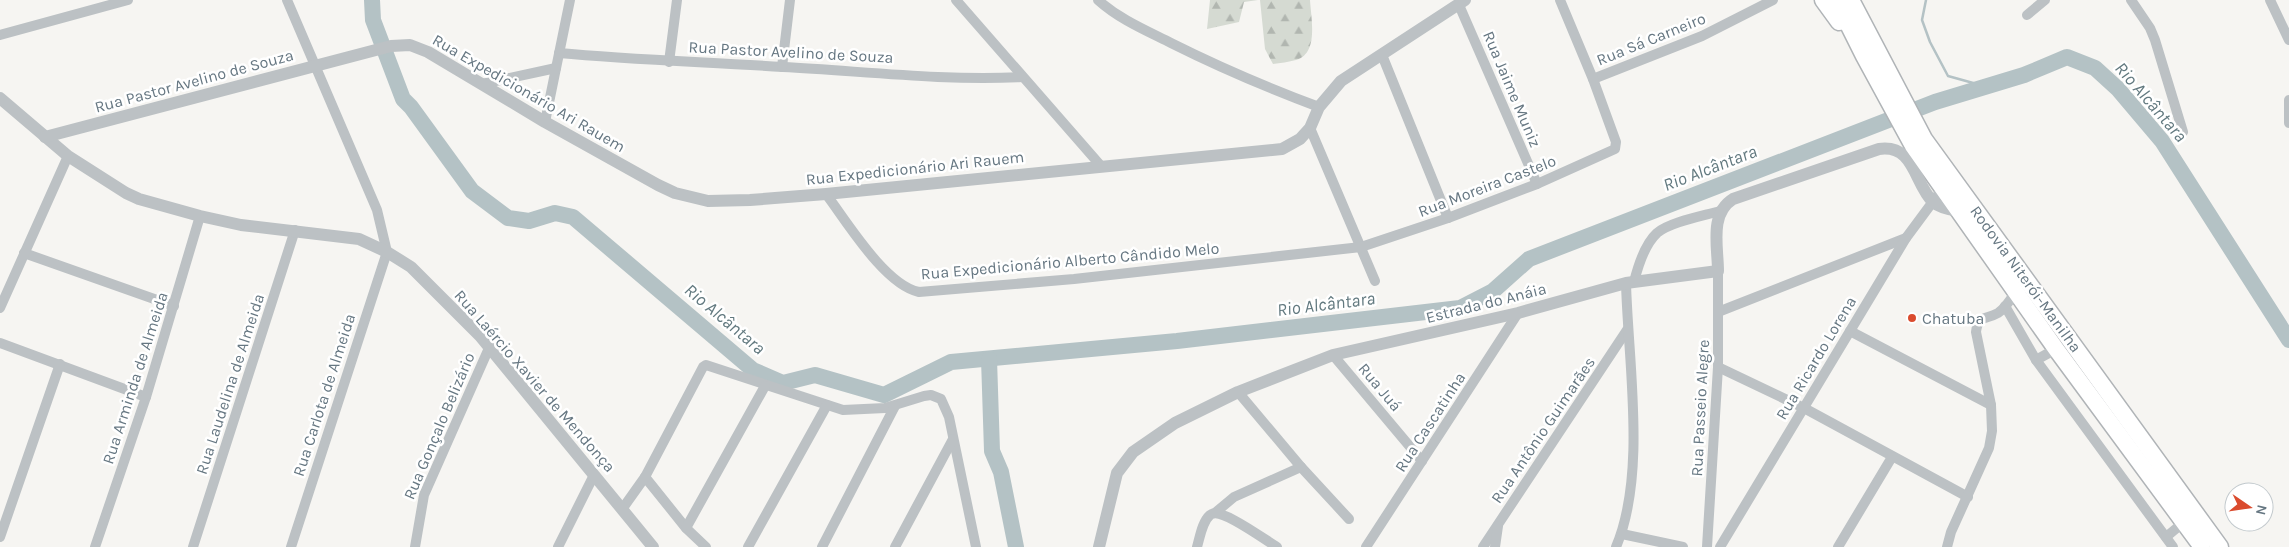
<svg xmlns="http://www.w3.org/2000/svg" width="2289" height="547" font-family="Karla,sans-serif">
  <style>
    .forest { fill: url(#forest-firs) }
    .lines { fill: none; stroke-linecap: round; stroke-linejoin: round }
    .stream { stroke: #b4c2c5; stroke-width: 2.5 }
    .river { stroke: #b4c2c5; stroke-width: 16 }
    .trunk-casing { stroke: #b0b4b7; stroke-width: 19 }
    .minor { stroke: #bcc1c4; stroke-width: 10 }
    .tertiary { stroke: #bcc1c4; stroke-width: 12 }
    .trunk { stroke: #fff; stroke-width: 16 }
    .poi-dot { fill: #da4b2e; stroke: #fff; stroke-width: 2 }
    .labels { text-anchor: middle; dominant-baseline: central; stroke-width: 5; stroke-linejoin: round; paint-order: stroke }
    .street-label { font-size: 16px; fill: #667782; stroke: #fff }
    .poi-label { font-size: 16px; fill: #667782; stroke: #fff; text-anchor: start }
    .water-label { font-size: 18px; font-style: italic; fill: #62797f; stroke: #fff }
  </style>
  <defs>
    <pattern id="forest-firs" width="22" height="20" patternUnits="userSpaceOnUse" patternTransform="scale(1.25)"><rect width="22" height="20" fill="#d5dad2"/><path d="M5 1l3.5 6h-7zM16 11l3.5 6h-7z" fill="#b1b6b0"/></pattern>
  </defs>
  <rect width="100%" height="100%" fill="#f6f5f2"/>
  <g class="forest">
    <polygon points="1210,0 1258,0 1244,2 1239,22 1207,29"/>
    <path d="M1260,0H1310C1311,18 1319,54 1296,60C1289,62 1280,63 1273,64L1265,49Z"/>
  </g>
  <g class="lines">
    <polyline class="stream" points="1926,0 1922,20 1930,42 1948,76 1984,86"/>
    <g class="river">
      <polyline points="372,0 373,20 403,99 411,107 472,191 508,218 529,221 555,213 573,217 753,370 783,383 815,375 884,395 951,362 1177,341 1460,308 1493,291 1529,259 1935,102 2024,75 2067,57 2095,68 2118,89 2162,141 2289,340"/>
      <polyline points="989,359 992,451 1001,472 1016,547"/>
    </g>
    <defs>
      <g id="trunk">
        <polyline points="1823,0 1839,22"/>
        <polyline points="1836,0 1864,56 1913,146 2056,349 2202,547"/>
        <polyline points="1851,0 1924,139 2220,547"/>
      </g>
    </defs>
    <use href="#trunk" class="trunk-casing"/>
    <g class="minor">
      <polyline points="287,0 377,210 387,252 291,547"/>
      <polyline points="956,0 1101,166"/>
      <path d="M1098,0C1119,19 1145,30 1171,43C1219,67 1268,88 1319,107"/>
      <polyline points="2131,0 2150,28 2155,40 2183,132"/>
      <polyline points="2270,0 2289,40"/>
      <polyline points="1459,5 1537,184"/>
      <polyline points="2027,15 2045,0"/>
      <polyline points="0,35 128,0"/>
      <path d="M559,53C634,60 708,62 783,67C862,71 942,81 1022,77"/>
      <polyline points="1382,55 1448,218"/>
      <polyline points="669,62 677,0"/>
      <polyline points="782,67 790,0"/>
      <polyline points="1593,79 1702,36 1773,0"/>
      <polyline points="482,84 556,68"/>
      <polyline points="2289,100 2289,123"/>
      <polyline points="545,122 570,0"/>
      <polyline points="1310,128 1375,281"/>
      <path d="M826,194C847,222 885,285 919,292L1074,279L1361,247L1448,218L1537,184L1615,149L1616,142L1593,79L1560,0"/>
      <polyline points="24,253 174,306"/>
      <path d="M1634,282C1638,266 1645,244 1657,233C1670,222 1703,216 1720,211"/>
      <polyline points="2005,306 2036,360 2173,547"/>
      <polyline points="0,308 68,156"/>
      <polyline points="1718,312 1906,238"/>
      <polyline points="1850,331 1991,405"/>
      <polyline points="0,343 146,397"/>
      <polyline points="1333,355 1422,461"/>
      <polyline points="2036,360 2056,349"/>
      <polyline points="1718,367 1804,408 1968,497"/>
      <polyline points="1238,392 1301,467 1349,519"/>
      <polyline points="645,477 686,528 706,547"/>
      <polyline points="623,508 645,477 703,367 706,365 843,410 885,408 924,396 931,395 941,399 949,417 976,547"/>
      <polyline points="1216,512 1234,497 1301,467"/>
      <polyline points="686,528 765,386"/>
      <polyline points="1622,534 1683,547"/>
      <polyline points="0,537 60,364"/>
      <polyline points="2166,537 2184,522"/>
      <polyline points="95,547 146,397 200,216"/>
      <polyline points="193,547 295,230"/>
      <polyline points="415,547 424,495 489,348"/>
      <polyline points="558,547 594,475"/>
      <polyline points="748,547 827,405"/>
      <polyline points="822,547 895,406"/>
      <polyline points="895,547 953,439"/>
      <path d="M1197,547C1200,537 1202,522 1210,515C1220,506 1265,540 1277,547"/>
      <polyline points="1366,547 1518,313"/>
      <polyline points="1483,547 1627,330"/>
      <polyline points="1495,547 1498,526"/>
      <path d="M1616,547C1647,474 1628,362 1626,283"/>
      <polyline points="1707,547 1718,367 1718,271"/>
      <polyline points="1720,547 1906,238 1943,188"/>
      <polyline points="1838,547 1892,457"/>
      <path d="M1947,547L1951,532L1989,448L1992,431L1991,405L1976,332C1978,315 1986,320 1998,313C2006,308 2011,299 2016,291"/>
    </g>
    <g class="tertiary">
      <polyline points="0,98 68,156 126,193 139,199 200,216 241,225 359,239 387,252 411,267 480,336 653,547"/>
      <polyline points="45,137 391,46 410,45 428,52 545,122 658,185 675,193 708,201 750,200 826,194 1282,149 1300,139 1310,128 1319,107 1341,81 1465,0"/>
      <path d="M1099,547L1117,473L1133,452L1175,423L1238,392L1333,355L1518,313L1626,283L1718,271C1718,247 1709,214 1733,199L1879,149C1915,144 1914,184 1933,202C1940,208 1950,210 1959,211"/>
    </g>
    <use href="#trunk" class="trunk"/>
  </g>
  <circle class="poi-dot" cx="1912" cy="318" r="5"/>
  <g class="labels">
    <g class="street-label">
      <text transform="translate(1651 39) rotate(-22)">Rua Sá Carneiro</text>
      <text transform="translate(791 52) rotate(3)">Rua Pastor Avelino de Souza</text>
      <text transform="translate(194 81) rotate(-15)">Rua Pastor Avelino de Souza</text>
      <text transform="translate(1512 89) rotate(67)">Rua Jaime Muniz</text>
      <text transform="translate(529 93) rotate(30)">Rua Expedicionário Ari Rauem</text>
      <text transform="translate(915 168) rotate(-6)">Rua Expedicionário Ari Rauem</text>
      <text transform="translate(1487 186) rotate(-21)">Rua Moreira Castelo</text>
      <text transform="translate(1070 261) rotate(-5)">Rua Expedicionário Alberto Cândido Melo</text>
      <text transform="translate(2026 279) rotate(54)">Rodovia Niterói-Manilha</text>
      <text transform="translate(1486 303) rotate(-14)">Estrada do Anáia</text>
      <text transform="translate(1816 358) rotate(-59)">Rua Ricardo Lorena</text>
      <text transform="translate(135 378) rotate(-72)">Rua Arminda de Almeida</text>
      <text transform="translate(535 381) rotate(49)">Rua Laércio Xavier de Mendonça</text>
      <text transform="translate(230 384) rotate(-72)">Rua Laudelina de Almeida</text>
      <text transform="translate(1380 387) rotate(50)">Rua Juá</text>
      <text transform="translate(324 395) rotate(-72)">Rua Carlota de Almeida</text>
      <text transform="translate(1700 408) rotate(-87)">Rua Passeio Alegre</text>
      <text transform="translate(1430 422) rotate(-57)">Rua Cascatinha</text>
      <text transform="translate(439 426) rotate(-67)">Rua Gonçalo Belizário</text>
      <text transform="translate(1543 430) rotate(-56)">Rua Antônio Guimarães</text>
    </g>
    <g class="poi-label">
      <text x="1922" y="318">Chatuba</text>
    </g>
    <g class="water-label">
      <text transform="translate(2151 102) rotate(49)">Rio Alcântara</text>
      <text transform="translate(1710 168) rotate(-21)">Rio Alcântara</text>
      <text transform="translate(1326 304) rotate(-7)">Rio Alcântara</text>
      <text transform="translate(725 319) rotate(40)">Rio Alcântara</text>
    </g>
  </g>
  <g transform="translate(2249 507) rotate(103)"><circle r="24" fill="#ffffff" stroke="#c2c9cd"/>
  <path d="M0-4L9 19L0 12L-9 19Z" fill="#da4b2e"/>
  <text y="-8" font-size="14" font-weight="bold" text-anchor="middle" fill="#667782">N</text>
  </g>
</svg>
